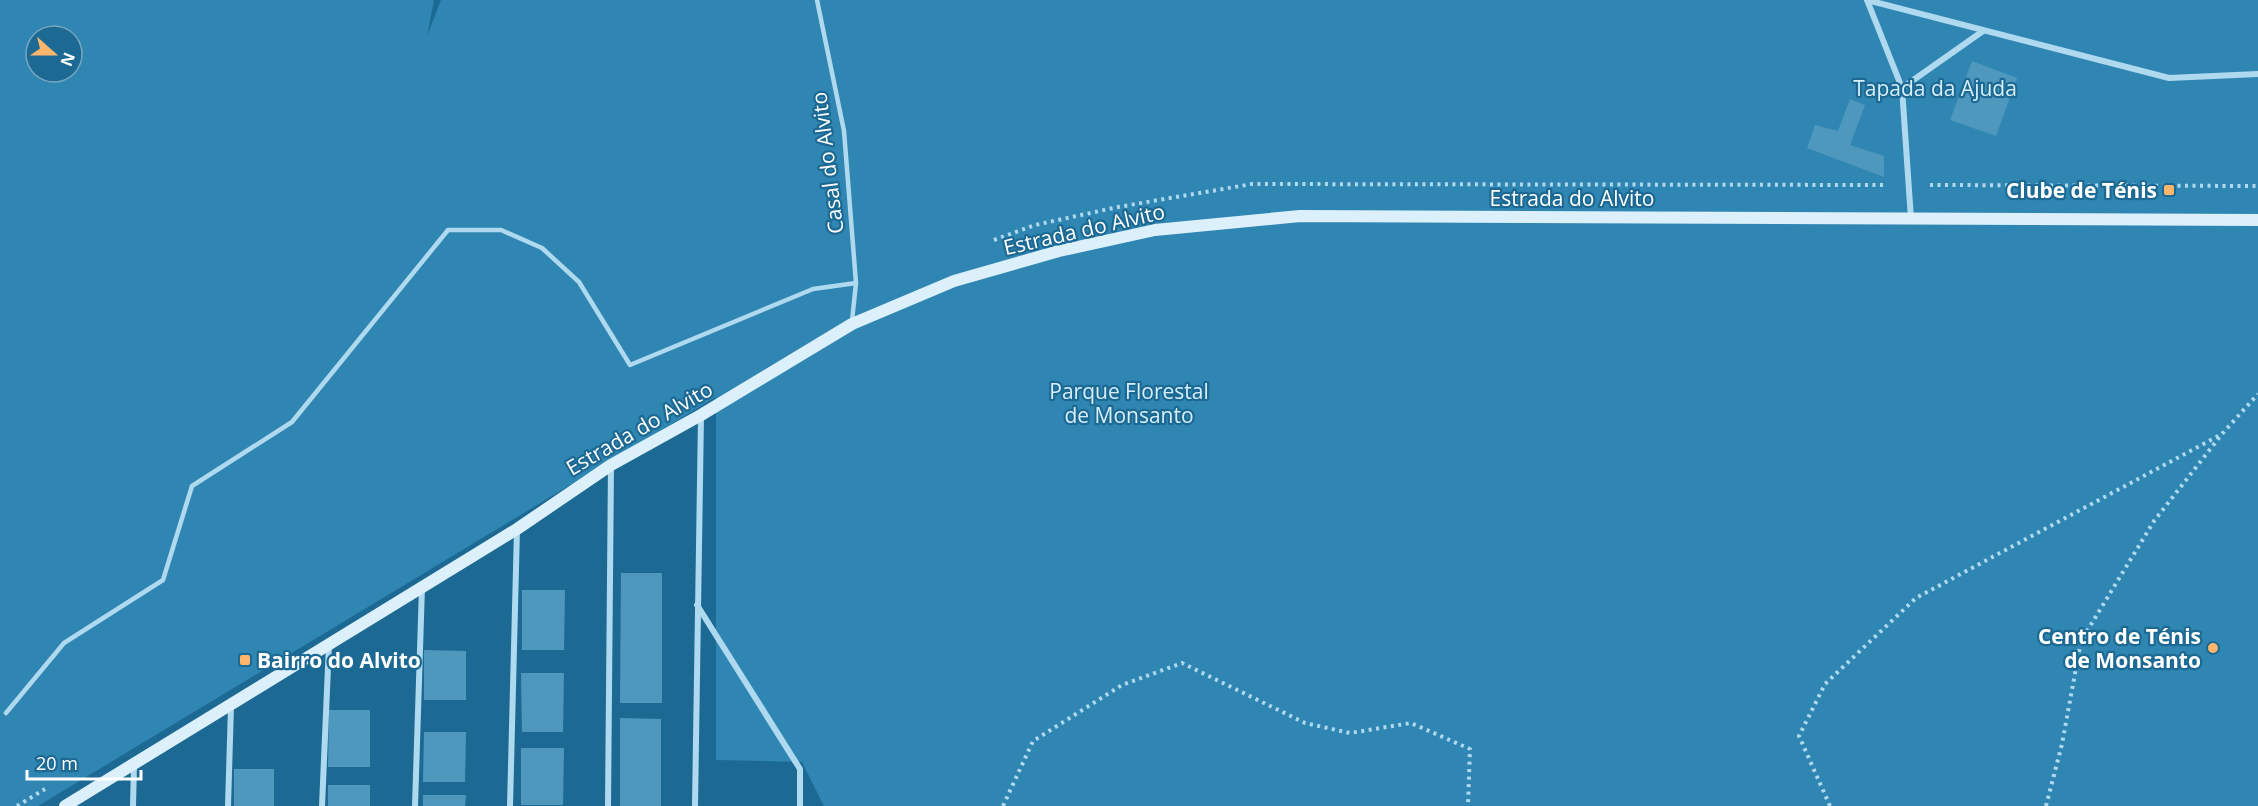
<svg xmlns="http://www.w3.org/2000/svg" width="2258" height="806" font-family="'Open Sans',sans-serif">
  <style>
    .green { fill: #3086b2; fill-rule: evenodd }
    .building { fill: #4e98be }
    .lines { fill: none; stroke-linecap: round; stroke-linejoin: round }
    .path { stroke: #afd9ef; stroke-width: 4; stroke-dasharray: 3 4.5; stroke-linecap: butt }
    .lane { stroke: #afd9ef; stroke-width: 4.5 }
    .street { stroke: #afd9ef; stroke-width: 6 }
    .secondary { stroke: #dcf0fb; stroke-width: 12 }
    .poi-dot { fill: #feb66d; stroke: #1c6a94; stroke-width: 2 }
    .labels { text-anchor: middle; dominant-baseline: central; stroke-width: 4.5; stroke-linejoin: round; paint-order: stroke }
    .park-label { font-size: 21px; fill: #d5eefa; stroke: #1c6a94 }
    .street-label { font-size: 21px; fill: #fff; stroke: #1c6a94 }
    .poi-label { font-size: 21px; font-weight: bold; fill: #fff; stroke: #1c6a94; text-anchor: end }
  </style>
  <rect width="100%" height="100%" fill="#1c6a94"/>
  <path class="green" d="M0,0H434L427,36L441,0H2258V806H824L802,762L716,760V397L38,806H0ZM36,36H72V72H36Z"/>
  <g class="building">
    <polygon points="1972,61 2017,78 1996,136 1950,120"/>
    <polygon points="1850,99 1865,105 1850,145 1884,156 1884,177 1807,148 1815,125 1838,131"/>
    <polygon points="621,573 662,573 662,703 620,703"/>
    <polygon points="522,590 565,590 564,650 522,650"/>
    <polygon points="424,650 466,651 466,700 424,700"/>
    <polygon points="521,673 564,673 563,732 522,732"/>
    <polygon points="329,710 370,710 370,767 328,767"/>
    <polygon points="620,718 661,719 661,806 620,806"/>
    <polygon points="424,732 466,732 465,782 423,782"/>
    <polygon points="521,748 564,748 563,805 521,805"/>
    <rect x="234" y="769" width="40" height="37"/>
    <rect x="328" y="785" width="42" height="21"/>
    <polygon points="423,795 466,795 465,806 423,806"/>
  </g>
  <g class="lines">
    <g class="path">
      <polyline points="1930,185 2258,186"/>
      <polyline points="994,240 1035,225 1118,207 1252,184 1886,185"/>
      <polyline points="17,806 45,789"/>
      <polyline points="1003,806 1033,741 1122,685 1182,663 1305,723 1350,733 1411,723 1470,749 1468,806"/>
      <polyline points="1830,806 1799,736 1825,684 1916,598 2222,434"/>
      <polyline points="2046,806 2062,744 2081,641 2154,521 2222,434 2258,394"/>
    </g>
    <g class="lane">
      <polyline points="817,0 844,131 856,283 852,321"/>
      <polyline points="6,713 64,643 163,580 192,486 292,422 448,230 501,230 542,248 579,282 630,365 813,289 856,283"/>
    </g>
    <g class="street">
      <polyline points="1867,0 2169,78 2258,74"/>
      <polyline points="1867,0 1902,88 1911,219"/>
      <polyline points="1902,88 1983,31"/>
      <polyline points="697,605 800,769 800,806"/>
      <polyline points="133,806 134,765"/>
      <polyline points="228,806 231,706"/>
      <polyline points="322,806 329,644"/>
      <polyline points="415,806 422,587"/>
      <polyline points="510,806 517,529"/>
      <polyline points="608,806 611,465"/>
      <polyline points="695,806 701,416"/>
    </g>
    <polyline class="secondary" points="65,806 517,529 611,465 701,415 852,324 954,281 1059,251 1155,230 1300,216 2258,220"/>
  </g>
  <g class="poi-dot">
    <rect x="2163" y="184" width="12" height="12" rx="3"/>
    <circle cx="2213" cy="648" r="6"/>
    <rect x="239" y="654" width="12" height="12" rx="3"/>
  </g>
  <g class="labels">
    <g class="park-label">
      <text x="1935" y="88">Tapada da Ajuda</text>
      <text x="1129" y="391">Parque Florestal<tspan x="1129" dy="24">de Monsanto</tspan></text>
    </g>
    <g class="street-label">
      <text transform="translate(827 163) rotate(-97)">Casal do Alvito</text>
      <text x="1572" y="198">Estrada do Alvito</text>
      <text transform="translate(1084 229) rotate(-13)">Estrada do Alvito</text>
      <text transform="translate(639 428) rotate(-30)">Estrada do Alvito</text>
    </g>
    <g class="poi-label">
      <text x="2157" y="190">Clube de Ténis</text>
      <text x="2201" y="636">Centro de Ténis<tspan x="2201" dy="24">de Monsanto</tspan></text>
      <text x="257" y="660" text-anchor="start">Bairro do Alvito</text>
    </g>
  </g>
  <g transform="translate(54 54) rotate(111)"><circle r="28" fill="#1c6a94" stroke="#77a6bf" stroke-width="1.5"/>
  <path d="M0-4.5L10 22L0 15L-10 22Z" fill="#feb66d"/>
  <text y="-9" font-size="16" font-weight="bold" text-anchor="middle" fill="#ffffff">N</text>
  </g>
  <path d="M27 770v9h114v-9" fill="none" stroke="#ffffff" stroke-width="3"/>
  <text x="36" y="770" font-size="18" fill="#ffffff" stroke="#1c6a94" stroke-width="4.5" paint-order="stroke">20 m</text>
</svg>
